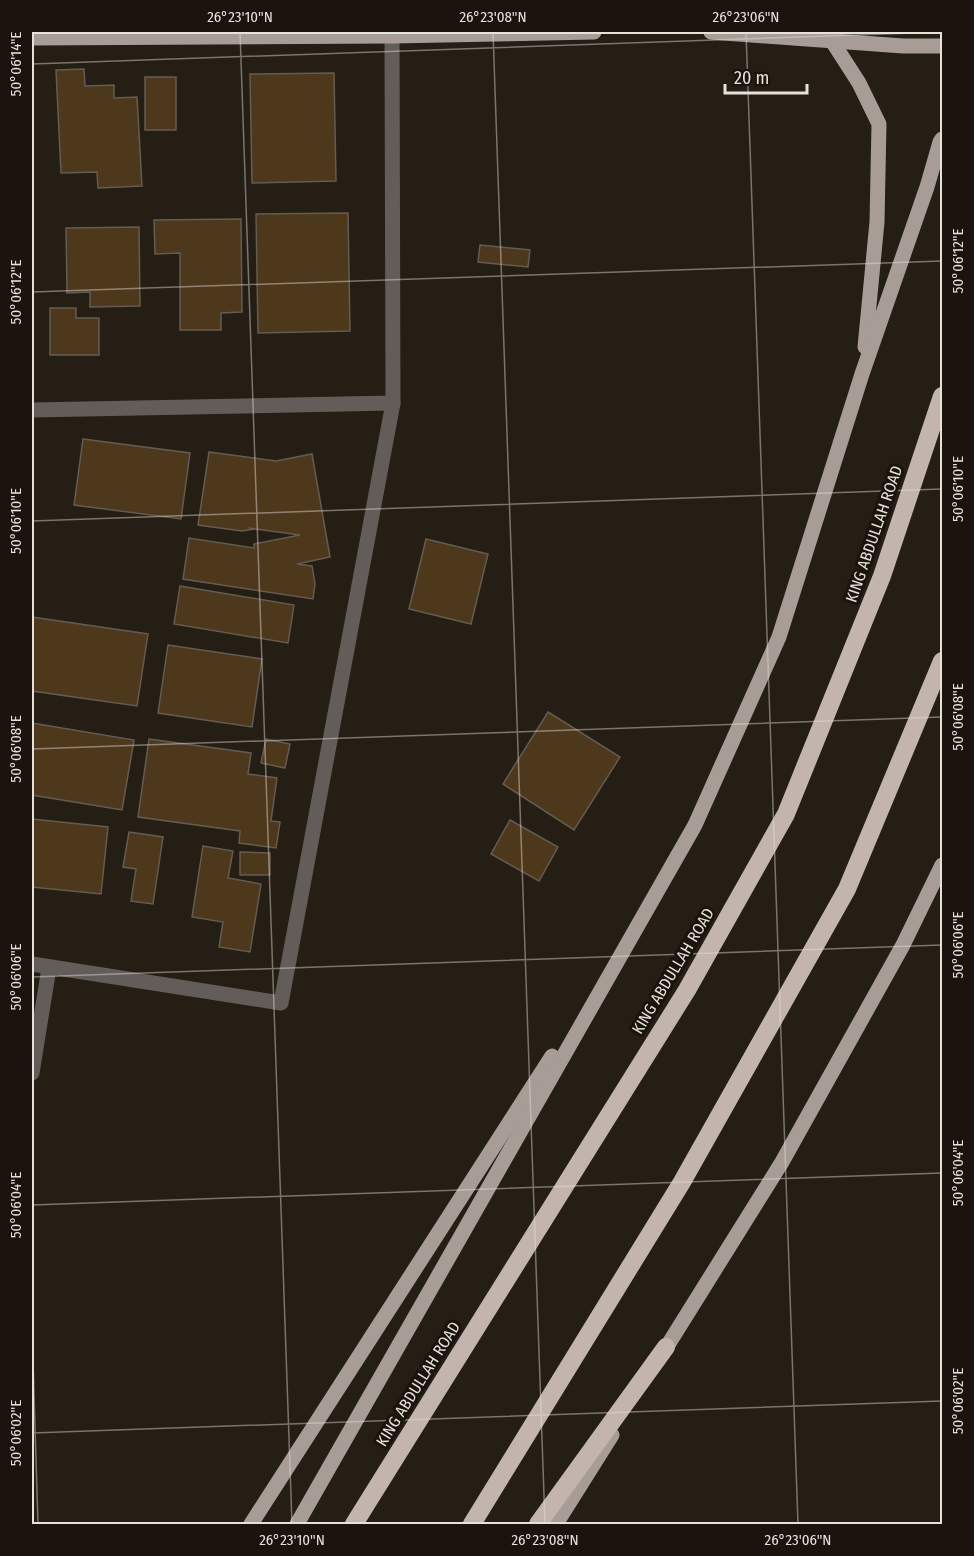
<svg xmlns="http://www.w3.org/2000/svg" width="974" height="1556" font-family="'Fira Sans Condensed',sans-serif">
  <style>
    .building { fill: #4e381c; stroke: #645c52; stroke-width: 1.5 }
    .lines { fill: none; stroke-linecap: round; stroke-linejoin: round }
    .minor { stroke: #635d5a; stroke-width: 15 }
    .major { stroke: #a89c96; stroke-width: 15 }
    .highway { stroke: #c3b5ae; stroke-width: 18 }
    .ticks { fill: none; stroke: #e6e1db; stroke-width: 1.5; stroke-opacity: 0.45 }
    .labels { text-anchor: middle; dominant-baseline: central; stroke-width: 6; stroke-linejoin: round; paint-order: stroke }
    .street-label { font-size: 16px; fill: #e6e1db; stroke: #1b140c }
    .neatline { fill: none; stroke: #e6e1db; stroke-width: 2 }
    .ticks-label { font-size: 15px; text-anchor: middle; fill: #e6e1db }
  </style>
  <rect width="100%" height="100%" fill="#251e15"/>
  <g class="building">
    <polygon points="84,69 85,86 114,85 114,98 137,97 142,186 98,188 97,172 61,173 56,70"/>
    <polygon points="334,73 336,181 252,183 250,74"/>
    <rect x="145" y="77" width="31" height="53"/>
    <polygon points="348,213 350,331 258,333 256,214"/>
    <polygon points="241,219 242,312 221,313 221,330 180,330 180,253 155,254 154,220"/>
    <polygon points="139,227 140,306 90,307 90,292 67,293 66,228"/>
    <polygon points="480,245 530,250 528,267 478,262"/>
    <polygon points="50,308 76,308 76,318 99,318 99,355 50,355"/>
    <polygon points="83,439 190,453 181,519 74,505"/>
    <polygon points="209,452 276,461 312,454 330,557 297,564 312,566 315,584 313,599 183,579 189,538 254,548 254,544 300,535 249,528 255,529 242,531 198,525"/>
    <polygon points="426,539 488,554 471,624 409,609"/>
    <polygon points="180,586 294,605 288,643 174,624"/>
    <polygon points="32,617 148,634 137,706 32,691"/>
    <polygon points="168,645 262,659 252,727 158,713"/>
    <polygon points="548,712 620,757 574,830 503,784"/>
    <polygon points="32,723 134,740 122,810 32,795"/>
    <polygon points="149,739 251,753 248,774 277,778 271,821 280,822 276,848 239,843 240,831 138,817"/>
    <polygon points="266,739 290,744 285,768 261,763"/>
    <polygon points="32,819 108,827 101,894 32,887"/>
    <polygon points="510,820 558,847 539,881 491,854"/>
    <polygon points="129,832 163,837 153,904 131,901 136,869 123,867"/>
    <polygon points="203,846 233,851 228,878 261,884 250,952 219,947 223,922 192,917"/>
    <polygon points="240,852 270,853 270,875 240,875"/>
  </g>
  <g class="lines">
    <g class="minor">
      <polyline points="32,410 393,403"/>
      <polyline points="32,964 281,1003 393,403 392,36"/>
      <polyline points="32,1073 49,968"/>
    </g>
    <g class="major">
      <polyline points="711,32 903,46 942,46"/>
      <polyline points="32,38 392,36 594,32"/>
      <polyline points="832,41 859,83 879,124 877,222 865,347"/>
      <polyline points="661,1356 782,1162 903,945 942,865"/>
      <polyline points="251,1524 552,1056"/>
      <polyline points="297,1524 695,825 779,637 862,374 927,187 940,142 942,139"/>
      <polyline points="556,1524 612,1435"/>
    </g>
    <g class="highway">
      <polyline points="354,1524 687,990 786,814 882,576 942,396"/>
      <polyline points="472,1524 682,1182 847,889 942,661"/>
      <polyline points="538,1524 666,1347"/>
    </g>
  </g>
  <path class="ticks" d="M240,32L292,1524M493,32L545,1524M746,32L798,1524M32,64L942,32M32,292L942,261M32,521L942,489M32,749L942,717M32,977L942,945M32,1205L942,1173M32,1328L38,1524M32,1433L942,1401"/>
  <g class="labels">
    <g class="street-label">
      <text transform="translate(874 534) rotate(-71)">KING ABDULLAH ROAD</text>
      <text transform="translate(673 971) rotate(-59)">KING ABDULLAH ROAD</text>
      <text transform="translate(418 1384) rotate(-58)">KING ABDULLAH ROAD</text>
    </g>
  </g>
  <rect width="974" height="1556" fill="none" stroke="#1b140c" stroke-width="66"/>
  <path d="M725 84v9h82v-9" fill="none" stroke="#e6e1db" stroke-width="3"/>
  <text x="734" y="84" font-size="18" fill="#e6e1db" stroke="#1b140c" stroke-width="4.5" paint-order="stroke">20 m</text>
  <rect x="33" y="33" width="908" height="1490" class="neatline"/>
  <g class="ticks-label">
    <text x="240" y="22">26°23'10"N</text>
    <text x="493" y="22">26°23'08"N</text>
    <text x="746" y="22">26°23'06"N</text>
    <text transform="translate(16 64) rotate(-90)" y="5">50°06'14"E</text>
    <text transform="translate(958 261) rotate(-90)" y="5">50°06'12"E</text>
    <text transform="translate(16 292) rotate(-90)" y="5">50°06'12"E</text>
    <text transform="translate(958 489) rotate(-90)" y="5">50°06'10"E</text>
    <text transform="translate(16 521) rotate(-90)" y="5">50°06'10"E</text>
    <text transform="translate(958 717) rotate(-90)" y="5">50°06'08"E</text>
    <text transform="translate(16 749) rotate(-90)" y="5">50°06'08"E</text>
    <text transform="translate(958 945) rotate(-90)" y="5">50°06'06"E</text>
    <text transform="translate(16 977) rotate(-90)" y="5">50°06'06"E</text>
    <text transform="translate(958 1173) rotate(-90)" y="5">50°06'04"E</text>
    <text transform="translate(16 1205) rotate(-90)" y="5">50°06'04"E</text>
    <text transform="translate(958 1401) rotate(-90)" y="5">50°06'02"E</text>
    <text transform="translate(16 1433) rotate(-90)" y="5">50°06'02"E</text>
    <text x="292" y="1545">26°23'10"N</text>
    <text x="545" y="1545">26°23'08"N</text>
    <text x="798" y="1545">26°23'06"N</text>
  </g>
</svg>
